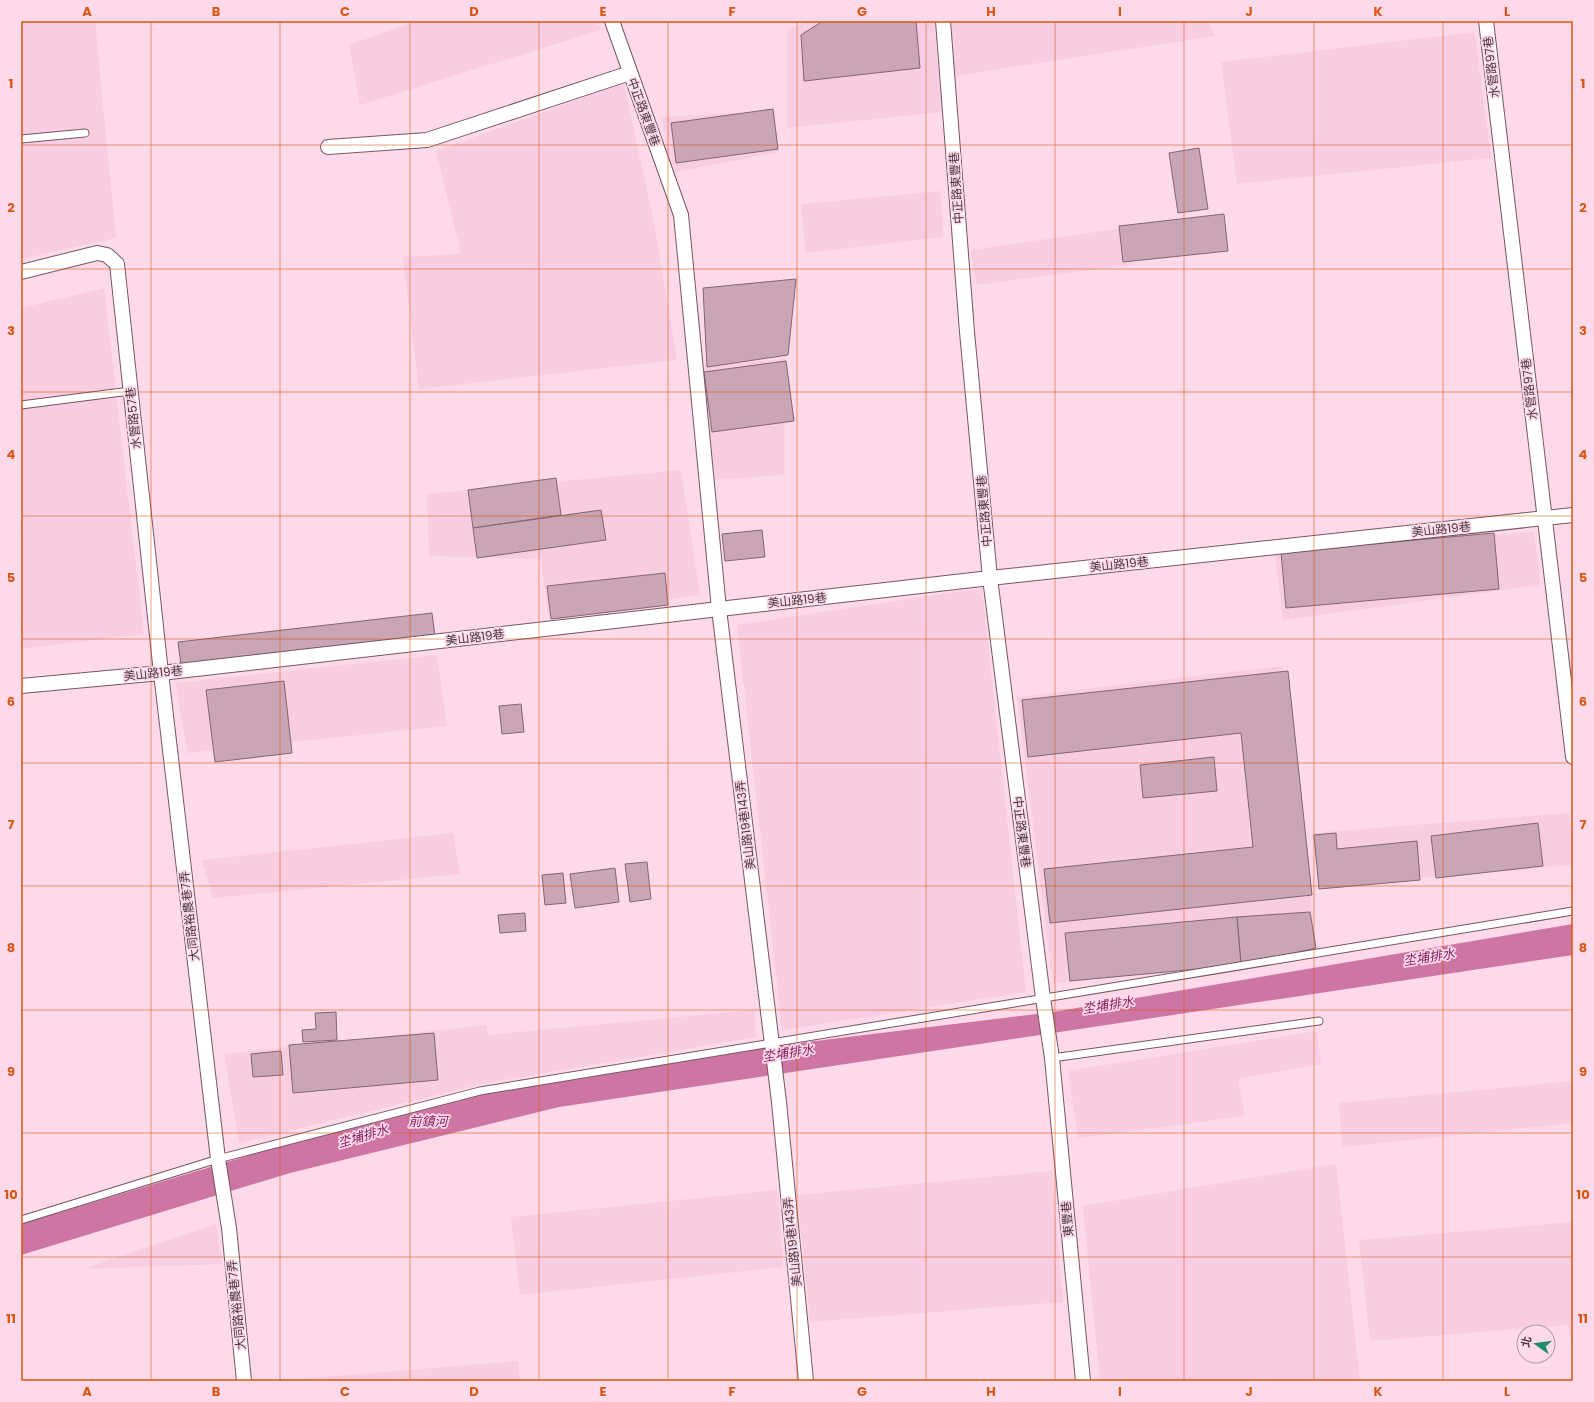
<svg xmlns="http://www.w3.org/2000/svg" width="1594" height="1402" font-family="Poppins,'Noto Sans TC',sans-serif">
  <style>
    .built { fill: #f8cce1 }
    .water { fill: #cd75a3 }
    .building { fill: #c9a5b6; stroke: #846474 }
    .lines { fill: none; stroke-linecap: round; stroke-linejoin: round }
    .lane-casing { stroke: #755564; stroke-width: 9 }
    .street-casing { stroke: #755564; stroke-width: 16 }
    .lane { stroke: #fff; stroke-width: 7 }
    .street { stroke: #fff; stroke-width: 14 }
    .grid { fill: none; stroke: #d85611; stroke-width: 1; stroke-opacity: 0.55 }
    .labels { text-anchor: middle; dominant-baseline: central; stroke-width: 3.5; stroke-linejoin: round; paint-order: stroke }
    .street-label { font-size: 12px; fill: #47383f; stroke: #fed9ea }
    .water-label { font-size: 13px; font-style: italic; fill: #841b5b; stroke: #fed9ea }
    .neatline { fill: none; stroke: #d85611; stroke-width: 1.5 }
    .grid-label { font-size: 13px; text-anchor: middle; font-weight: bold; fill: #d85611 }
  </style>
  <rect width="100%" height="100%" fill="#fed9ea"/>
  <g class="built">
    <polygon points="21,21 95,21 116,238 21,259"/>
    <polygon points="418,21 598,21 601,30 360,105 349,45"/>
    <polygon points="810,21 934,21 942,112 787,128 787,30"/>
    <polygon points="951,21 1208,21 1215,36 955,76"/>
    <polygon points="1475,32 1491,158 1237,184 1221,62"/>
    <polygon points="624,83 654,223 677,360 419,389 403,257 461,254 436,151"/>
    <polygon points="772,111 779,152 671,173 662,117"/>
    <polygon points="941,191 943,237 806,253 801,204"/>
    <polygon points="1123,228 1130,265 976,285 971,250"/>
    <polygon points="104,288 144,634 21,649 21,308"/>
    <polygon points="785,359 784,475 713,480 700,366"/>
    <polygon points="681,470 700,595 548,616 541,559 429,556 427,494"/>
    <polygon points="1534,532 1540,585 1283,620 1275,553"/>
    <polygon points="982,588 1026,992 782,1030 737,625"/>
    <polygon points="437,655 447,726 188,753 175,683"/>
    <polygon points="1283,666 1315,935 1053,984 1017,697"/>
    <polygon points="1569,813 1573,842 1573,865 1319,886 1312,833"/>
    <polygon points="453,833 460,874 213,898 202,860"/>
    <polygon points="754,1010 756,1037 487,1083 239,1143 224,1054 486,1025 488,1035"/>
    <polygon points="1317,1031 1321,1064 1238,1079 1245,1116 1078,1138 1068,1071"/>
    <polygon points="1573,1081 1573,1123 1342,1147 1339,1103"/>
    <polygon points="1336,1164 1360,1381 1100,1381 1083,1206"/>
    <polygon points="1052,1171 1063,1302 810,1322 797,1195"/>
    <polygon points="778,1190 783,1267 520,1295 511,1217"/>
    <polygon points="1573,1222 1573,1353 1568,1325 1370,1341 1359,1240"/>
    <polygon points="216,1224 222,1264 84,1269"/>
    <polygon points="518,1361 520,1381 272,1381"/>
  </g>
  <polygon class="water" points="1573,924 1573,955 559,1107 290,1173 21,1255 21,1224 420,1104 717,1053 1053,1012"/>
  <g class="building">
    <polygon points="823,21 916,21 920,68 804,81 801,35"/>
    <polygon points="773,109 778,149 676,163 671,123"/>
    <polygon points="1199,148 1208,209 1178,213 1169,153"/>
    <polygon points="1224,214 1228,251 1123,262 1119,226"/>
    <polygon points="796,279 788,355 707,367 703,288"/>
    <polygon points="786,361 794,421 712,432 704,372"/>
    <polygon points="556,478 561,515 473,528 468,490"/>
    <polygon points="601,510 606,540 477,558 473,528"/>
    <polygon points="762,530 765,557 725,561 722,534"/>
    <polygon points="1494,533 1499,589 1286,608 1281,552"/>
    <polygon points="665,573 668,605 551,619 547,586"/>
    <polygon points="432,613 435,636 181,665 178,642"/>
    <polygon points="1288,671 1312,895 1050,923 1044,869 1253,847 1241,733 1028,757 1022,700"/>
    <polygon points="284,681 292,753 215,762 206,690"/>
    <polygon points="521,704 524,732 502,734 499,706"/>
    <polygon points="1214,757 1217,791 1143,798 1140,765"/>
    <polygon points="1538,823 1543,866 1436,878 1431,836"/>
    <polygon points="1336,833 1337,849 1417,841 1420,880 1319,889 1314,835"/>
    <polygon points="647,862 651,899 630,902 625,864"/>
    <polygon points="615,868 619,902 575,908 570,874"/>
    <polygon points="563,873 566,903 545,905 542,875"/>
    <polygon points="1310,912 1316,948 1241,965 1237,917"/>
    <polygon points="525,913 526,931 500,933 498,915"/>
    <polygon points="1237,917 1241,965 1070,981 1065,933"/>
    <polygon points="336,1012 337,1040 303,1042 302,1030 316,1029 315,1013"/>
    <polygon points="434,1033 438,1080 293,1093 289,1045"/>
    <polygon points="281,1051 283,1075 253,1077 251,1054"/>
  </g>
  <g class="lines">
    <defs>
      <g id="lane">
        <polyline points="21,139 85,133"/>
        <polyline points="21,405 130,391"/>
        <polyline points="1052,1058 1319,1021"/>
        <polyline points="21,1220 218,1159 480,1091 1573,911"/>
      </g>
      <g id="street">
        <polyline points="612,21 681,215 719,609 779,1102 806,1381"/>
        <polyline points="943,21 967,332 990,578 1043,998 1052,1058 1083,1381"/>
        <polyline points="1486,21 1573,757"/>
        <polyline points="328,147 427,140 630,73"/>
        <polyline points="21,272 97,253 107,255 117,264 161,673 218,1159 229,1228 244,1381"/>
        <polyline points="21,686 161,673 990,578 1573,515"/>
      </g>
    </defs>
    <use href="#lane" class="lane-casing"/>
    <use href="#street" class="street-casing"/>
    <use href="#lane" class="lane"/>
    <use href="#street" class="street"/>
  </g>
  <path class="grid" d="M151,21V1381M280,21V1381M410,21V1381M539,21V1381M668,21V1381M797,21V1381M926,21V1381M1055,21V1381M1184,21V1381M1314,21V1381M1443,21V1381M21,145H1573M21,269H1573M21,392H1573M21,516H1573M21,639H1573M21,763H1573M21,886H1573M21,1010H1573M21,1133H1573M21,1257H1573"/>
  <g class="labels">
    <g class="street-label">
      <text transform="translate(1491 67) rotate(-97)">水管路97巷</text>
      <text transform="translate(644 112) rotate(70)">中正路東豐巷</text>
      <text transform="translate(956 188) rotate(-94)">中正路東豐巷</text>
      <text transform="translate(1529 389) rotate(-97)">水管路97巷</text>
      <text transform="translate(133 418) rotate(-96)">水管路57巷</text>
      <text transform="translate(984 511) rotate(-95)">中正路東豐巷</text>
      <text transform="translate(1441 529) rotate(-6)">美山路19巷</text>
      <text transform="translate(1119 564) rotate(-6)">美山路19巷</text>
      <text transform="translate(797 600) rotate(-6)">美山路19巷</text>
      <text transform="translate(475 637) rotate(-7)">美山路19巷</text>
      <text transform="translate(153 673) rotate(-6)">美山路19巷</text>
      <text transform="translate(745 825) rotate(-97)">美山路19巷143弄</text>
      <text transform="translate(1022 832) rotate(83)">中正路東豐巷</text>
      <text transform="translate(189 916) rotate(-97)">大同路裕農巷7弄</text>
      <text transform="translate(1067 1219) rotate(-95)">東豐巷</text>
      <text transform="translate(792 1242) rotate(-96)">美山路19巷143弄</text>
      <text transform="translate(236 1305) rotate(-96)">大同路裕農巷7弄</text>
    </g>
    <g class="water-label">
      <text transform="translate(1429 957) rotate(-9)">坔埔排水</text>
      <text transform="translate(1108 1005) rotate(-9)">坔埔排水</text>
      <text transform="translate(788 1053) rotate(-9)">坔埔排水</text>
      <text x="428" y="1121">前鎮河</text>
      <text transform="translate(363 1136) rotate(-16)">坔埔排水</text>
    </g>
  </g>
  <rect width="1594" height="1402" fill="none" stroke="#fed9ea" stroke-width="44"/>
  <g transform="translate(1536 1344) rotate(284)"><circle r="19" fill="#fed9ea" stroke="#b599a6"/>
  <path d="M0-3L7 15L0 10L-7 15Z" fill="#1f8d6d"/>
  <text y="-6" font-size="11" font-weight="bold" text-anchor="middle" fill="#47383f">北</text>
  </g>
  <rect x="22" y="22" width="1550" height="1358" class="neatline"/>
  <g class="grid-label">
    <text x="87" y="16">A</text>
    <text x="216" y="16">B</text>
    <text x="345" y="16">C</text>
    <text x="474" y="16">D</text>
    <text x="603" y="16">E</text>
    <text x="732" y="16">F</text>
    <text x="862" y="16">G</text>
    <text x="991" y="16">H</text>
    <text x="1120" y="16">I</text>
    <text x="1249" y="16">J</text>
    <text x="1378" y="16">K</text>
    <text x="1507" y="16">L</text>
    <text x="11" y="88">1</text>
    <text x="1583" y="88">1</text>
    <text x="11" y="212">2</text>
    <text x="1583" y="212">2</text>
    <text x="11" y="335">3</text>
    <text x="1583" y="335">3</text>
    <text x="11" y="459">4</text>
    <text x="1583" y="459">4</text>
    <text x="11" y="582">5</text>
    <text x="1583" y="582">5</text>
    <text x="11" y="706">6</text>
    <text x="1583" y="706">6</text>
    <text x="11" y="829">7</text>
    <text x="1583" y="829">7</text>
    <text x="11" y="952">8</text>
    <text x="1583" y="952">8</text>
    <text x="11" y="1076">9</text>
    <text x="1583" y="1076">9</text>
    <text x="11" y="1199">10</text>
    <text x="1583" y="1199">10</text>
    <text x="11" y="1323">11</text>
    <text x="1583" y="1323">11</text>
    <text x="87" y="1396">A</text>
    <text x="216" y="1396">B</text>
    <text x="345" y="1396">C</text>
    <text x="474" y="1396">D</text>
    <text x="603" y="1396">E</text>
    <text x="732" y="1396">F</text>
    <text x="862" y="1396">G</text>
    <text x="991" y="1396">H</text>
    <text x="1120" y="1396">I</text>
    <text x="1249" y="1396">J</text>
    <text x="1378" y="1396">K</text>
    <text x="1507" y="1396">L</text>
  </g>
</svg>
